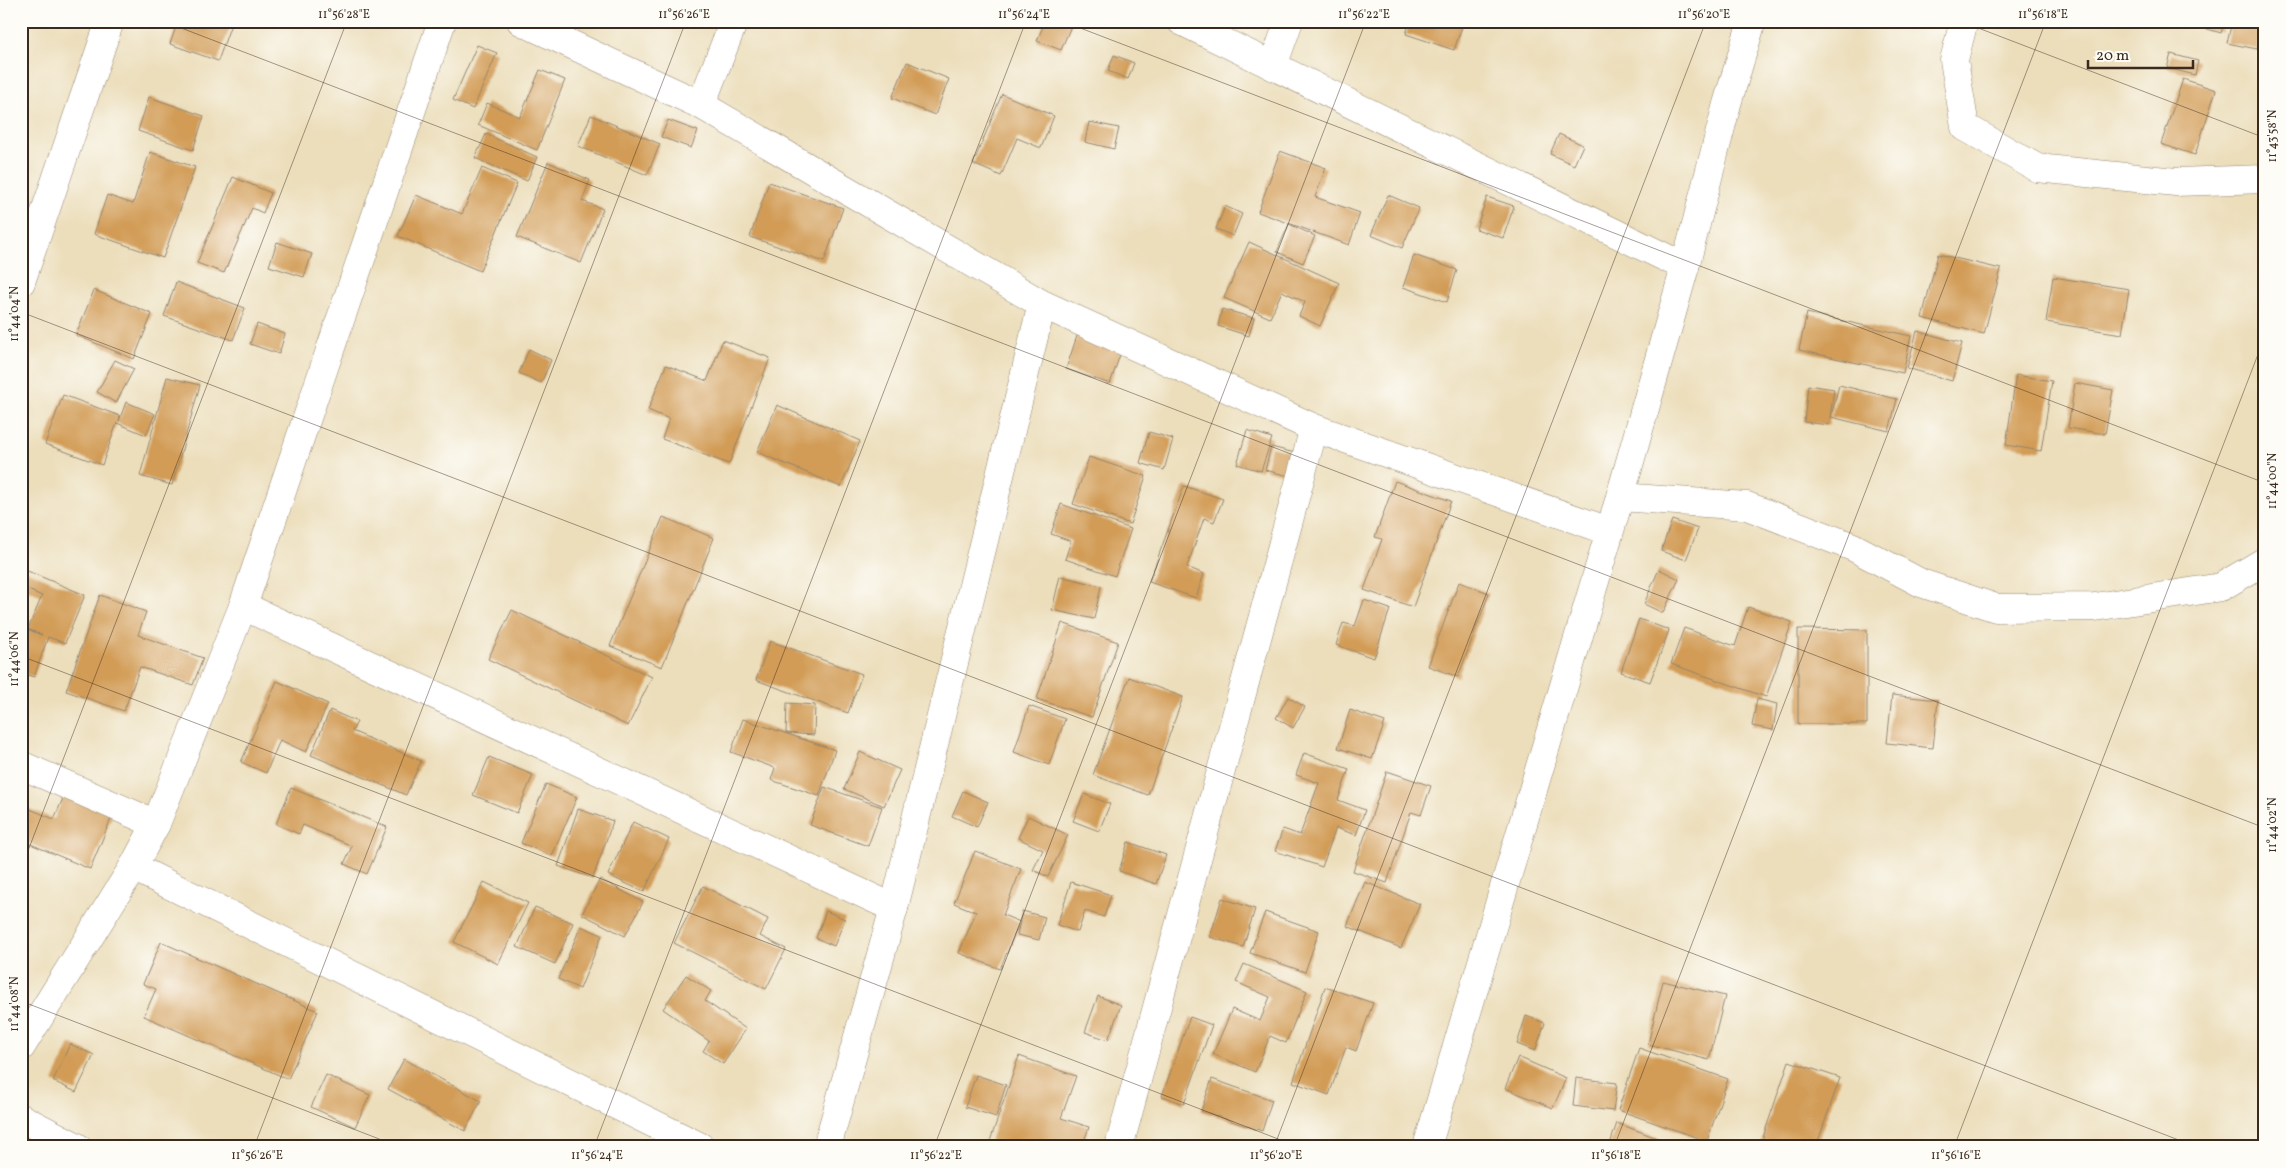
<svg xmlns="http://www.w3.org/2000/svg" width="2286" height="1168" font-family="Vollkorn,serif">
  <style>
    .building { fill: #d29c56 }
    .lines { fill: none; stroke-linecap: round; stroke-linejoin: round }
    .street-casing { stroke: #94846c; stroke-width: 29 }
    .street { stroke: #fff; stroke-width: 28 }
    .ticks { fill: none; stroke: #3b2a1e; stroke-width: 1; stroke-opacity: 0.45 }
    .neatline { fill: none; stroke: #3b2a1e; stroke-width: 2 }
    .ticks-label { font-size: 12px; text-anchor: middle; fill: #3b2a1e }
  </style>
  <rect width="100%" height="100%" fill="#fdfcf7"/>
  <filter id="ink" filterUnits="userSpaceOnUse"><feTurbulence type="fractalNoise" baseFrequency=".02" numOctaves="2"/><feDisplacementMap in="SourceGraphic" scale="10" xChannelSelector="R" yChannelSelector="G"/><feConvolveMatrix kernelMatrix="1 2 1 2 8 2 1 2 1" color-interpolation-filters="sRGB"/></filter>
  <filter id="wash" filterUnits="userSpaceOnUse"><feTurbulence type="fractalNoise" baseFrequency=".0096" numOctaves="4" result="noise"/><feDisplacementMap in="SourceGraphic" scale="20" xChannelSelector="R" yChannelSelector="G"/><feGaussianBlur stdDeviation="1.12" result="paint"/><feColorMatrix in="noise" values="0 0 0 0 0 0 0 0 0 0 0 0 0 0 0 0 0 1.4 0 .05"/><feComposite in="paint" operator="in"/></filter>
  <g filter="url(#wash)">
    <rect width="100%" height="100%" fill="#ecdebb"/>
    <g id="blocks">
      <g class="building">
        <polygon points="178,21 232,21 218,61 170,44"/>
        <polygon points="1045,21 1073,21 1061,50 1037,41"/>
        <polygon points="1410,21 1464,21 1454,50 1406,34"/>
        <polygon points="2180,21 2225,21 2221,33"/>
        <polygon points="2232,21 2263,21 2257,49 2227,43"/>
        <polygon points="477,45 497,53 473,109 453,100"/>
        <polygon points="2171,54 2198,61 2195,75 2167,68"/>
        <polygon points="1114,55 1134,63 1128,79 1108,71"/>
        <polygon points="907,62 949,79 935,115 892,98"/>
        <polygon points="540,70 565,80 537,150 478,125 487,103 520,117"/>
        <polygon points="2183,79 2216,90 2195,155 2161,144"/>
        <polygon points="1002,94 1054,116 1041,148 1017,138 1001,176 973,164"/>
        <polygon points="149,97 204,116 193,150 138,131"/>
        <polygon points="591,115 660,144 647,175 578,146"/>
        <polygon points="668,120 698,131 691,148 661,137"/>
        <polygon points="1089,122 1119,128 1114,149 1085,142"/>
        <polygon points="486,134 537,157 527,181 475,158"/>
        <polygon points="1559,134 1583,145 1574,165 1550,154"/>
        <polygon points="1280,151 1326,168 1315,197 1360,213 1349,245 1258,212"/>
        <polygon points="150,152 195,167 163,258 94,234 107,195 133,204"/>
        <polygon points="548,162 590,180 582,201 603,209 581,263 517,237"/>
        <polygon points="482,168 517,183 480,271 398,236 416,195 462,214"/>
        <polygon points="233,177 271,193 263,213 252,208 224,273 197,263"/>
        <polygon points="769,182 843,208 824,262 750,237"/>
        <polygon points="1388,195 1419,208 1402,248 1371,235"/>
        <polygon points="1487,197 1514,206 1503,238 1476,229"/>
        <polygon points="1225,206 1242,214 1233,236 1216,229"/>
        <polygon points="1289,224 1315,236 1303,263 1277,252"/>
        <polygon points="277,242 312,254 304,277 269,266"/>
        <polygon points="1249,242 1339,283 1320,326 1299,316 1305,302 1282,291 1270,318 1224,298"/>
        <polygon points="1938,254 2001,269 1984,334 1922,318"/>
        <polygon points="1414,255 1457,270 1447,302 1403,287"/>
        <polygon points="2053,277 2129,289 2122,334 2046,322"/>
        <polygon points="176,282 245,308 233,340 164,316"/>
        <polygon points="94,290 152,314 134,359 76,335"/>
        <polygon points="1222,309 1254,318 1249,336 1218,326"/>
        <polygon points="1807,313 1911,336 1903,373 1799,350"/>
        <polygon points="1082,321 1126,337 1110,384 1066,369"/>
        <polygon points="257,324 285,334 279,354 250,344"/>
        <polygon points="1917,331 1962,343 1952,381 1907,368"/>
        <polygon points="723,340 770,358 729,464 662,439 669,419 648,410 666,365 707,381"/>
        <polygon points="529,349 551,360 541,383 519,373"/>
        <polygon points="115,360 134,369 116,403 97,392"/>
        <polygon points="2016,375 2052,381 2041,451 2006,445"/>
        <polygon points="167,377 200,385 172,485 140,476"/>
        <polygon points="2075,383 2113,390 2105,434 2068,428"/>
        <polygon points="1808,385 1834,389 1829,425 1804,422"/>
        <polygon points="1839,385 1897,399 1889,431 1831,417"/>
        <polygon points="63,395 120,416 119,421 126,402 155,414 146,435 117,423 102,465 45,444"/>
        <polygon points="777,405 860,441 841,487 757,452"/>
        <polygon points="1247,430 1272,438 1261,471 1237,464"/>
        <polygon points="1149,432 1173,439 1164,470 1140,463"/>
        <polygon points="1271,447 1295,453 1289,476 1265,470"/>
        <polygon points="1089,457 1146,476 1130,524 1073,504"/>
        <polygon points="1395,481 1451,501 1413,607 1364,590 1382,539 1375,537"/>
        <polygon points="1184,486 1223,499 1214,522 1204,518 1187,567 1204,574 1196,598 1149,582"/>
        <polygon points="1061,504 1131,529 1115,576 1065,559 1071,541 1051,534"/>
        <polygon points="663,517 714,538 662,667 610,646"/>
        <polygon points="1672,520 1698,529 1686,560 1661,551"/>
        <polygon points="1659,569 1679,579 1663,613 1644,604"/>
        <polygon points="25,570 85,595 65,643 48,637 34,677 21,673 21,627 42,635 28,629 42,596 21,587"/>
        <polygon points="1060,576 1101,586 1094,619 1052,610"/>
        <polygon points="1459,582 1489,593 1458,677 1428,666"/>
        <polygon points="100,595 146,612 138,635 203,658 193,685 140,667 124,711 66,691"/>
        <polygon points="1364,600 1390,609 1374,658 1336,645 1343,623 1355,626"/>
        <polygon points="1748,607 1792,622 1766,697 1671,664 1684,628 1735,646"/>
        <polygon points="512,610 652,677 628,726 488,659"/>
        <polygon points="1639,619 1669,630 1650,682 1621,672"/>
        <polygon points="1062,623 1118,642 1092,717 1037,699"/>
        <polygon points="1798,629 1867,630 1867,724 1798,724"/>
        <polygon points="770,641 862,674 848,713 756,680"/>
        <polygon points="1129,677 1183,697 1148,795 1093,775"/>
        <polygon points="277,681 328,704 306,752 280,740 266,773 241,762"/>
        <polygon points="1892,695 1938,700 1933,748 1887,743"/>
        <polygon points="1288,697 1305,707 1293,728 1276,718"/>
        <polygon points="1757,699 1777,704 1773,730 1752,726"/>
        <polygon points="787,703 815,705 814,735 786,733"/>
        <polygon points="1029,706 1065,719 1049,765 1014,752"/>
        <polygon points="330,710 357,722 352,731 421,761 406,795 311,755"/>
        <polygon points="1350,710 1385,722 1372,759 1338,748"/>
        <polygon points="743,719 835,750 819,796 771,780 775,768 731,752"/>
        <polygon points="860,752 900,770 884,806 844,789"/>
        <polygon points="1304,753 1349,769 1338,800 1365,810 1356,835 1336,828 1322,867 1275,851 1283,829 1300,835 1319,783 1296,775"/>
        <polygon points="489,757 533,775 517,813 473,795"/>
        <polygon points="1387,771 1431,786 1421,815 1411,812 1387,883 1353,871"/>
        <polygon points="546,784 577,797 552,856 521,843"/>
        <polygon points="824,787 882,807 868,846 810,825"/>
        <polygon points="291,788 387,827 367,874 344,864 352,846 303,825 299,834 276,824"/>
        <polygon points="963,791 988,802 977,827 952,816"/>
        <polygon points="65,794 113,814 90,869 21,840 21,817 25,807 54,819"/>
        <polygon points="1084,794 1110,804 1099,831 1073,821"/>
        <polygon points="578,809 613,821 593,878 558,866"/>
        <polygon points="1028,816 1068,835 1048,877 1033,870 1043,850 1018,838"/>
        <polygon points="633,822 669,839 644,892 608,875"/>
        <polygon points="1128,842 1166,855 1156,884 1119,871"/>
        <polygon points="975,851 1021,869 1003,915 1020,922 1000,969 959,953 976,912 954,903"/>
        <polygon points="600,879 643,902 625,936 582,914"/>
        <polygon points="484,882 528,903 498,964 454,942"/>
        <polygon points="1071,882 1111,895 1104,917 1085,911 1078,932 1057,925"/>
        <polygon points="1365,882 1420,904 1401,948 1347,926"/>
        <polygon points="703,886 768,919 760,936 786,949 766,989 674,943"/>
        <polygon points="1222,898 1255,909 1243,947 1210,937"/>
        <polygon points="535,907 573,923 555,964 517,947"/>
        <polygon points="826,911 845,919 834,946 816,938"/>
        <polygon points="1022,911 1045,917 1039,940 1017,935"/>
        <polygon points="1265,912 1319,931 1305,972 1250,953"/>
        <polygon points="581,926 602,935 580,989 558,979"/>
        <polygon points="161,942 318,1011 288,1079 144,1016 156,989 143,984"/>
        <polygon points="1244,964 1307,991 1286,1043 1270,1036 1255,1072 1213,1054 1232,1009 1260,1021 1270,997 1236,982"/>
        <polygon points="686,975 711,991 705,1001 746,1029 723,1064 703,1051 709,1041 663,1009"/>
        <polygon points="1663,981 1725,996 1709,1060 1648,1044"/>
        <polygon points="1325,987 1373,1003 1356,1051 1346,1047 1329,1095 1293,1082"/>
        <polygon points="1098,996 1121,1005 1108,1040 1085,1032"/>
        <polygon points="1526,1016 1545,1023 1535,1051 1517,1044"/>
        <polygon points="1190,1017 1212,1025 1184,1104 1162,1096"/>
        <polygon points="70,1044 94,1055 76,1092 53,1081"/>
        <polygon points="1639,1048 1728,1079 1707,1141 1618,1110"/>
        <polygon points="1019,1056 1076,1076 1061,1118 1089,1127 1082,1147 1049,1147 1040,1144 1038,1147 988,1147"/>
        <polygon points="1518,1057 1566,1078 1553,1108 1505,1088"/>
        <polygon points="404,1059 481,1101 465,1131 388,1089"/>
        <polygon points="1789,1061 1840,1078 1816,1147 1760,1146"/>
        <polygon points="326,1075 370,1095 355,1127 311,1107"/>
        <polygon points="976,1075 1006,1085 996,1117 965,1107"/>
        <polygon points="1576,1078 1617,1083 1613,1111 1573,1106"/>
        <polygon points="1212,1079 1272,1100 1262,1131 1201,1111"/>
        <polygon points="1617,1123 1681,1147 1609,1147"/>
      </g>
    </g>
  </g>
  <g filter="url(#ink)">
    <use href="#blocks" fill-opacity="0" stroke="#94846c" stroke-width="1"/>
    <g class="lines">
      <defs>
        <g id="street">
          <polyline points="521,21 701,105 1042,304 1314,428 1609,531"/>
          <polyline points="1181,21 1685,267"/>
          <polyline points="1964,21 1954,60 1965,127 2037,168 2176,182 2265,179"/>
          <polyline points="1273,66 1289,21"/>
          <polyline points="701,105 734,21"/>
          <polyline points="21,282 110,21"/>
          <polyline points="1620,497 1747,506 1853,547 1921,583 1996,608 2095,607 2221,587 2265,561"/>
          <polyline points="243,606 894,908"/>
          <polyline points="21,765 156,824"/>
          <polyline points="133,867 701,1147"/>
          <polyline points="21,1047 133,867 156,824 243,606 442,21"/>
          <polyline points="21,1118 77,1147"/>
          <polyline points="827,1147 894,908 1042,304"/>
          <polyline points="1119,1147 1314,428"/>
          <polyline points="1427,1147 1620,497 1685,267 1727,104 1752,21"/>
        </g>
      </defs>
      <use href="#street" class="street-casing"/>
      <use href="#street" class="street"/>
    </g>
  </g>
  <path class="ticks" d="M163,21L2265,828M1062,21L2265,483M1960,21L2265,138M21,312L2197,1147M21,656L1299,1147M21,869L347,21M21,1001L400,1147M254,1147L686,21M594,1147L1026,21M934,1147L1366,21M1274,1147L1706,21M1614,1147L2046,21M1954,1147L2265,336"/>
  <rect width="2286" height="1168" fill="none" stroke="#fdfcf7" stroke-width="55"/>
  <path d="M2088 60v8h105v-8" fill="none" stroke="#3b2a1e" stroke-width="2.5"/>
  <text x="2096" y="60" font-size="15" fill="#3b2a1e" stroke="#fdfcf7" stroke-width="4" paint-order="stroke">20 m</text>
  <rect x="28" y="28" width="2230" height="1112" class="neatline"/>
  <g class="ticks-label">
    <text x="344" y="18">11°56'28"E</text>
    <text x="684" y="18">11°56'26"E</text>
    <text x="1024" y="18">11°56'24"E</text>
    <text x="1364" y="18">11°56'22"E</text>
    <text x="1704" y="18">11°56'20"E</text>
    <text x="2043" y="18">11°56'18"E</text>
    <text transform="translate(2272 136) rotate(-90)" y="4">11°43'58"N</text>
    <text transform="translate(14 314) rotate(-90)" y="4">11°44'04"N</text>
    <text transform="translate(2272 481) rotate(-90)" y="4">11°44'00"N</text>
    <text transform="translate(14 659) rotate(-90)" y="4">11°44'06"N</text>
    <text transform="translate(2272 825) rotate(-90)" y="4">11°44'02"N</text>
    <text transform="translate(14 1004) rotate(-90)" y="4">11°44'08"N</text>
    <text x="257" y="1159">11°56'26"E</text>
    <text x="597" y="1159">11°56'24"E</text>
    <text x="936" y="1159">11°56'22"E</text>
    <text x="1276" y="1159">11°56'20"E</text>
    <text x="1616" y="1159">11°56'18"E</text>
    <text x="1956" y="1159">11°56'16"E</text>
  </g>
</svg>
